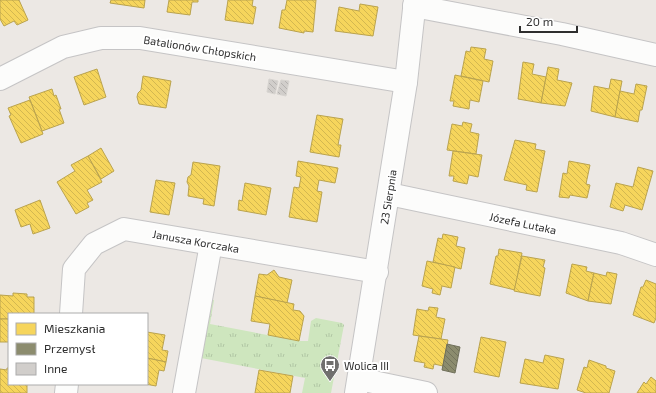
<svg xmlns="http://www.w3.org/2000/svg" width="656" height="393" font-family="'Exo 2',sans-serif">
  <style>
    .grass { fill: url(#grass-tufts) }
    .homes { fill: url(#homes-back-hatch); stroke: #baa34e }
    .industry { fill: url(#industry-back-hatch); stroke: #70705b }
    .building { fill: url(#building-back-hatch); stroke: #d7d4d0 }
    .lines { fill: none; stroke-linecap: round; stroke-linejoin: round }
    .minor-casing { stroke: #c5c4c5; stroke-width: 24 }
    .minor { stroke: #fcfcfb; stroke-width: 22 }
    .labels { text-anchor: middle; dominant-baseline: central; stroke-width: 4; stroke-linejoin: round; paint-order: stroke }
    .street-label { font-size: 11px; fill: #2e2e2e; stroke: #fff }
    .poi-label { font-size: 11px; fill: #2e2e2e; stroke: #fff; text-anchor: start }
  </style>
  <defs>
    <pattern id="grass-tufts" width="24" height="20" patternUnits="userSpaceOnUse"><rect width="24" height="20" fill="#cee6be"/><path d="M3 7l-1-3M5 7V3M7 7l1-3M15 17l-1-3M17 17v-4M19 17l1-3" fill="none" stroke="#b1c6a4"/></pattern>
    <pattern id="homes-back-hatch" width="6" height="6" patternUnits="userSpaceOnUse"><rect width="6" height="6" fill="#f6d55c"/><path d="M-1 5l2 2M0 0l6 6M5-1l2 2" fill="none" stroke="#d3b750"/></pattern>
    <pattern id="industry-back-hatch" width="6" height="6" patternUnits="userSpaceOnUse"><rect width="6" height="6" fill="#8c8c6e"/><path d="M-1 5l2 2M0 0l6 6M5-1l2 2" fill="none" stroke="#73735b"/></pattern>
    <pattern id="building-back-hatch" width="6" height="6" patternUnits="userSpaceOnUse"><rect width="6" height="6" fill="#d1cecb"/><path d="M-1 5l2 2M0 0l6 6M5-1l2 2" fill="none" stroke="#b4b1af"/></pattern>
  </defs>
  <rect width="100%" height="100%" fill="#ece8e4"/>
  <polygon class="grass" points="211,300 214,300 210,324 299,341 308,341 311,321 316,318 342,323 344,325 331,393 302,393 305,378 201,358"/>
  <g class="homes">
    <polygon points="0,0 19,0 28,20 17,25 14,21 4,26 0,19"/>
    <polygon points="111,0 145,0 144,8 110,3"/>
    <polygon points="169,0 198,0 198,2 192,2 190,15 167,12"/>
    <polygon points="228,0 253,0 252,6 256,7 253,24 225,20"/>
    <polygon points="287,0 316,0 313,32 304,31 304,33 279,28 282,10 285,10"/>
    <polygon points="360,4 378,7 373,36 335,31 339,7 359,11"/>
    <polygon points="471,47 486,49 484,59 493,61 489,82 461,76 466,51 470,52"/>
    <polygon points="523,62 534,64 532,74 546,77 541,103 518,99"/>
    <polygon points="548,67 559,69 557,80 572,83 565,106 541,103"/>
    <polygon points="97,69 106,97 84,105 74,77"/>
    <polygon points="455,75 483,81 479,102 470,100 469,109 453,106 454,101 450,101"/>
    <polygon points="143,76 171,81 166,108 139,104 137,97 138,93 141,90"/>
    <polygon points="611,79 622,81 615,117 591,111 594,86 609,89"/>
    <polygon points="636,84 647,86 642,110 640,110 638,122 615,117 620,91 634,94"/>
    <polygon points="52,89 54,96 56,95 61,109 59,109 64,123 42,131 29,97"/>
    <polygon points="30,100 43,134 21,143 9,116 11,115 8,108"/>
    <polygon points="317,115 343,119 338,145 341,145 339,157 310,152"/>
    <polygon points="463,122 472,124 470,132 479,134 476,154 447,150 452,124 462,126"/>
    <polygon points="515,140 536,144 535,149 545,151 537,192 526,190 527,185 504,180"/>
    <polygon points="101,148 114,171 101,179 88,156"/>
    <polygon points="453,151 482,155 478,177 469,175 467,184 453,181 454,176 449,176"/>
    <polygon points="88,156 102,182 87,190 93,200 87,203 89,207 76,214 57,182 75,171 71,165"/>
    <polygon points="298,161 338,168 335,183 319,180 317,191 322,192 317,222 289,217 294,187 299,188 301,177 296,176"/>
    <polygon points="569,161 590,165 586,184 590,185 587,198 570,195 569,198 559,197 563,173 567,174"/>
    <polygon points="193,162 220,166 214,206 203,204 204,199 188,196 189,186 187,182 188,177 191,175"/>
    <polygon points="638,167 653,171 642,210 625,205 623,211 610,207 616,183 633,187"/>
    <polygon points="156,180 175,183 169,215 150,212"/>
    <polygon points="245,183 271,188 266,215 238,210 239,200 242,201"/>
    <polygon points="40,200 50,228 33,234 30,224 21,227 15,210"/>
    <polygon points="443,234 458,237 456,246 465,248 461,269 433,262 438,238 442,239"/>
    <polygon points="499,249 522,253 515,290 490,284 496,256 498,256"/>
    <polygon points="522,256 545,260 543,267 545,268 540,296 514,291"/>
    <polygon points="427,261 455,267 451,288 442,286 440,295 432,293 433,289 422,286"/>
    <polygon points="572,264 587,267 586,271 594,273 588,301 566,293"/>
    <polygon points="274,270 279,277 292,280 287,303 255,296 259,274 267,275"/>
    <polygon points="607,272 617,274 611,304 588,301 594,273 606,276"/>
    <polygon points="646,280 656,284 656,318 654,323 633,315 641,287 643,287"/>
    <polygon points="13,293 27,294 27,297 34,297 34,314 9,314 9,319 0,319 0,295 13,296"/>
    <polygon points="255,296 294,304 293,310 300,311 304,316 299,341 268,335 270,324 251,321"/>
    <polygon points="429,307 438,308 436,317 445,319 441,339 413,335 417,309 428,311"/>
    <rect x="0" y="319" width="9" height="23"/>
    <polygon points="147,332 165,335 162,350 168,351 166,362 147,358"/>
    <polygon points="419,336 448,340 443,366 434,364 433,369 424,367 425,363 414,361"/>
    <polygon points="481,337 506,342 499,377 474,372"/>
    <polygon points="545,355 564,359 558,389 520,383 525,359 543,363"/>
    <polygon points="147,358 166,362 164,371 159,370 156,386 145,384 147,384"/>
    <polygon points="589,360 606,366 606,368 615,371 609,393 586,393 577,390 584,367 587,368"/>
    <polygon points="7,368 9,368 9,384 27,384 27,393 0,393 0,369 7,370"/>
    <polygon points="259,370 293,376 290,393 255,393"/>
    <polygon points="651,377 656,381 656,393 637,393 644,382 646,384"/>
  </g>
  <polygon class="industry" points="447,344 460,347 455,373 442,370"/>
  <g class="building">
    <polygon points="269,79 278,81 275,94 267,92"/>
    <polygon points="281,80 289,81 286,96 277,94"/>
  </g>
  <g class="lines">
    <defs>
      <g id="minor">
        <polyline points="414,6 562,34 656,55"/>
        <polyline points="0,79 63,47 101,38 140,38 406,82"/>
        <polyline points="389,194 621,243 656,255"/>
        <polyline points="71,314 74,269 94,244 124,229 377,272"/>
        <polyline points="359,379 426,393"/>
        <polyline points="66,393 67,384"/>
        <polyline points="184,393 211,244"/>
        <polyline points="356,393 406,82 415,0"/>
      </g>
    </defs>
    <use href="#minor" class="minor-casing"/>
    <use href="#minor" class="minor"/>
  </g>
  <defs>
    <symbol id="bus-pin" viewBox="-11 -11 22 30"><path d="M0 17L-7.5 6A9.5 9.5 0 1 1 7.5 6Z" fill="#706f6e" stroke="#fff"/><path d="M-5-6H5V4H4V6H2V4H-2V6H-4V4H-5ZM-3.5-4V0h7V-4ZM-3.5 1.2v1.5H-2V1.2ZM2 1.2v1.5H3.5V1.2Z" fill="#fff"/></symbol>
  </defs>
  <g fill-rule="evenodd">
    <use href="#bus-pin" x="319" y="354" width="22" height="30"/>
  </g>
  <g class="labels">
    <g class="street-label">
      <text transform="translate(200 48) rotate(9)">Batalionów Chłopskich</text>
      <text transform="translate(388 197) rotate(-81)">23 Sierpnia</text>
      <text transform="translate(523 223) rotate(12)">Józefa Lutaka</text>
      <text transform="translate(196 241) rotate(10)">Janusza Korczaka</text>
    </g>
    <g class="poi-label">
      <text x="344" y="365">Wolica III</text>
    </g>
  </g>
  <rect x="8" y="313" width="140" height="72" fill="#ffffff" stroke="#ababab"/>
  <rect x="16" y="323" width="20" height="12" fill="#f6d55c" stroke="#ababab"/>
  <text x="44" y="333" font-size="12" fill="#2e2e2e">Mieszkania</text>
  <rect x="16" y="343" width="20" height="12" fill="#8c8c6e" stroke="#ababab"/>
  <text x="44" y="353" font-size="12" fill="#2e2e2e">Przemysł</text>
  <rect x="16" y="363" width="20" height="12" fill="#d1cecb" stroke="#ababab"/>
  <text x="44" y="373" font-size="12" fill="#2e2e2e">Inne</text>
  <path d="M520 26v6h57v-6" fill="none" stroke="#2e2e2e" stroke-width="2"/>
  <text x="526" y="26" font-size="12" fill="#2e2e2e" stroke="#ffffff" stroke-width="3" paint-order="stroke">20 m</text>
</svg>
